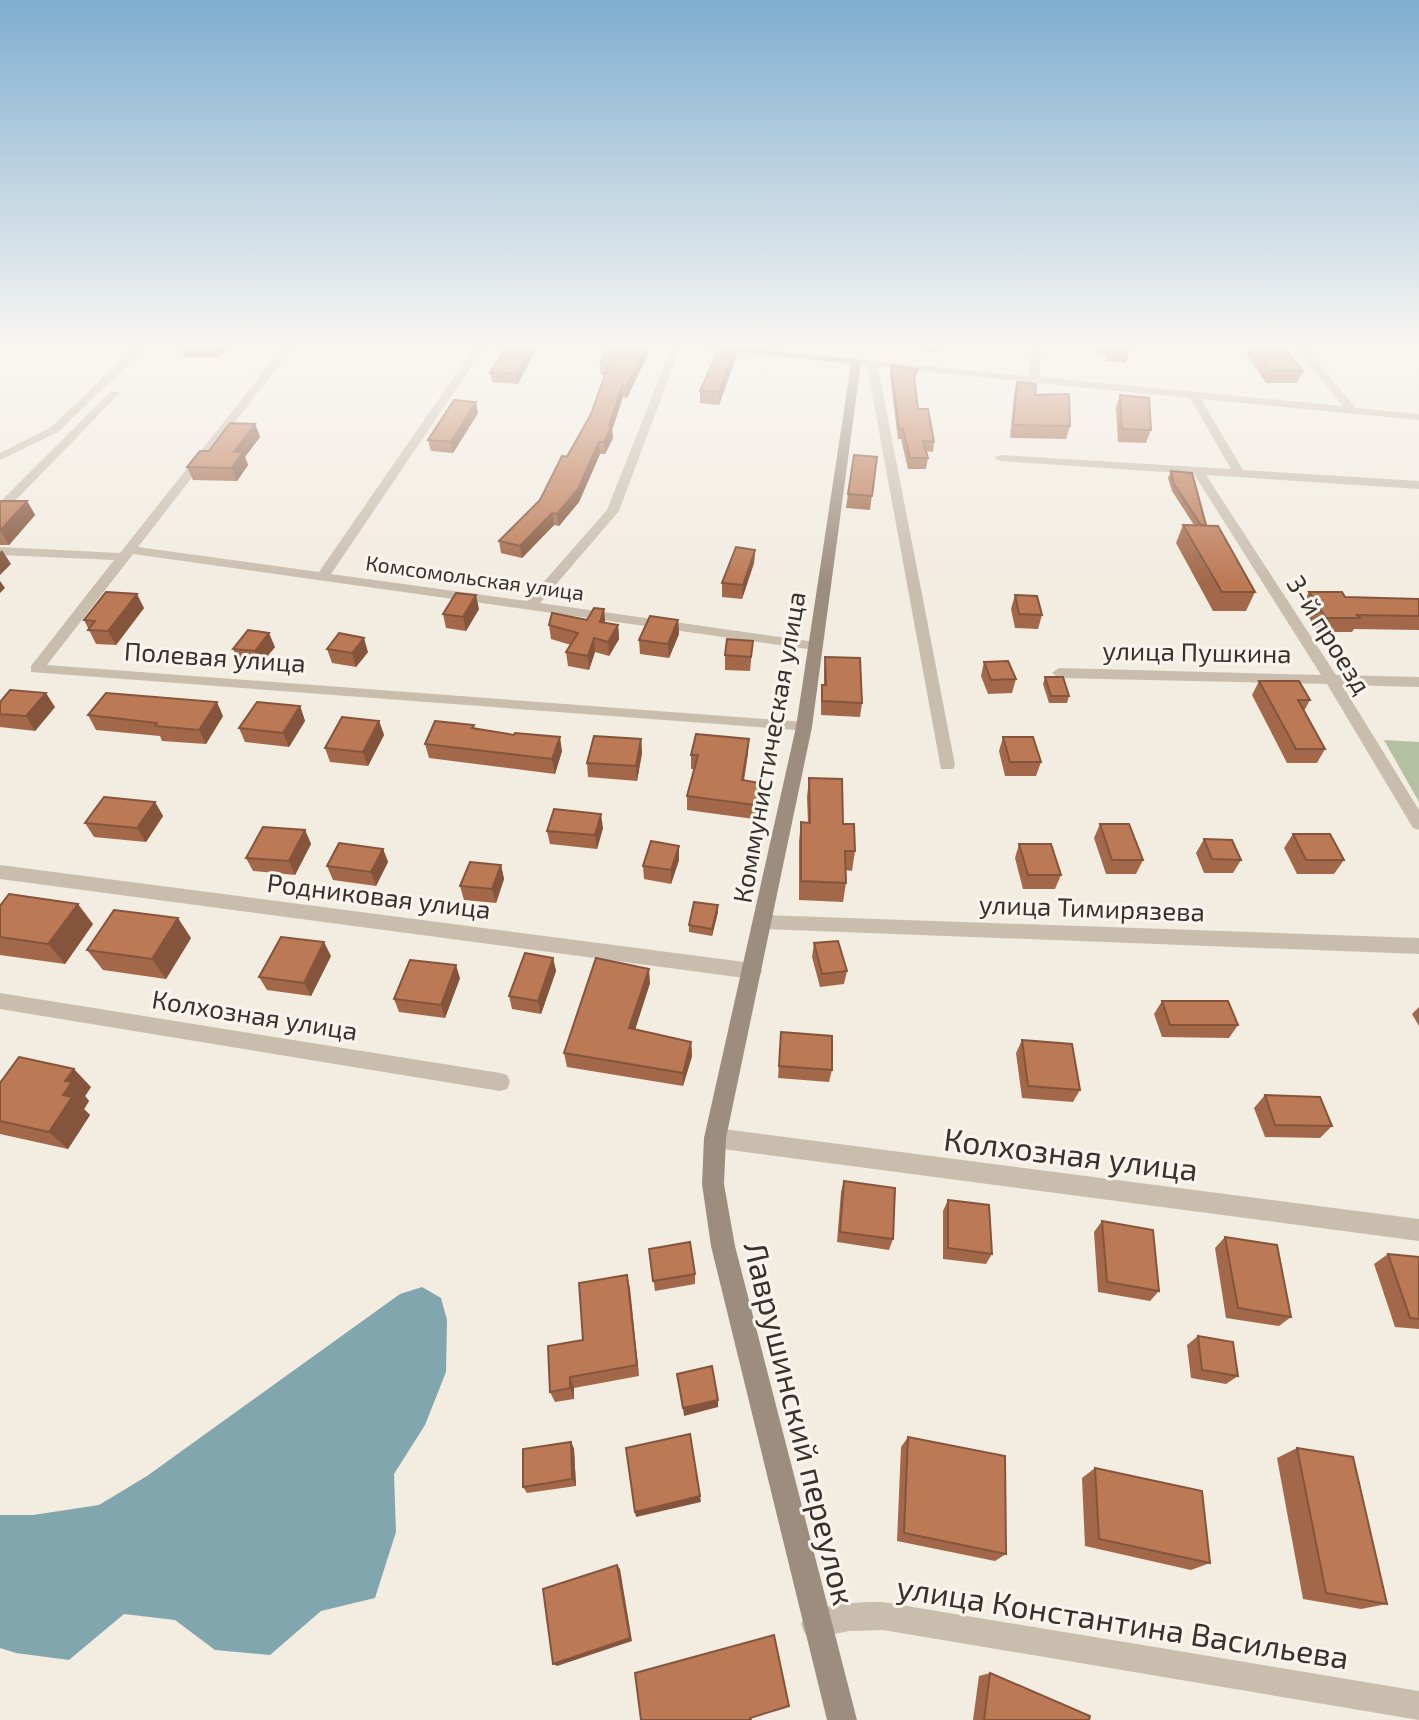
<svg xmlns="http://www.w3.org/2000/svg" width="1419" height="1720" font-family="'Exo 2',sans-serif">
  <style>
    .green { fill: #b3c0a2 }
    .water { fill: #82a6ad }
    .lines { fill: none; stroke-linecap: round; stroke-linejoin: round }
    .street { fill: #c9bdae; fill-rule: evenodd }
    .secondary { fill: #9d8d7f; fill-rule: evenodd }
    .wall { fill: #a26849 }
    .shaded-wall { fill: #84553c }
    .building { fill: #bc7955; stroke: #84553c; stroke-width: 2 }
    .labels { text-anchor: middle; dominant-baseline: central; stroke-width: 6; stroke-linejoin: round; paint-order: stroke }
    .far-street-label { font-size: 21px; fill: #38312c; stroke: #f9f5ee }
    .street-label { font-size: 26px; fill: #38312c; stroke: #f9f5ee }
    .near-street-label { font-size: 32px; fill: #38312c; stroke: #f9f5ee }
  </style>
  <rect width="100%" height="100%" fill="#f2ece1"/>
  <polygon class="green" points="1384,740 1419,742 1419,802"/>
  <polygon class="water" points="422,1287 441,1298 447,1320 446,1372 425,1425 394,1474 396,1532 375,1598 321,1611 270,1655 215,1650 175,1620 124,1614 69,1660 16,1653 0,1648 0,1515 33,1515 99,1505 147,1476 400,1294"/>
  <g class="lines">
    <g class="street">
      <polygon points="141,342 152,342 58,432 0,460 0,453 50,428"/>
      <polygon points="287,342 297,342 138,547 319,572 478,342 488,342 331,574 527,601 607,510 673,344 682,342 619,511 540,603 815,642 822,646 815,650 133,554 47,665 804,722 809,723 812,727 809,731 31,672 31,666 114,560 0,555 0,547 120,553"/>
      <polygon points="1032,342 1042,342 1039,377 1343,406 1290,342 1300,342 1356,408 1419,414 1419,420 1201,399 1243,470 1419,481 1419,489 1206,475 1336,675 1419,677 1419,687 1342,685 1419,810 1419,830 1413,828 1327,684 1059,678 1052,673 1059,668 1321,675 1194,474 1000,461 994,458 1000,455 1231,469 1190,398 878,367 955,765 953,769 941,769 867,366 851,362 856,359 1029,376"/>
      <polygon points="111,391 120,393 4,512 0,513 0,502"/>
      <polygon points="0,865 752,963 759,965 762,971 759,977 752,979 0,879"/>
      <polygon points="764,915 1419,938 1419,954 764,929 757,927 755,922 757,917"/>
      <polygon points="0,993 500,1073 507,1075 510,1082 507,1089 500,1091 0,1009"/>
      <polygon points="715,1128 1419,1219 1419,1241 715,1148 707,1145 704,1138 707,1131"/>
      <path d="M883,1602L1419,1691V1720L883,1630L849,1631L815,1638L805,1634L801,1624L805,1614C830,1603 856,1602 883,1602Z"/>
    </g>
    <polygon class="secondary" points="652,342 689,342 856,359 861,362 812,727 726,1138 724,1184 735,1246 857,1720 827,1720 711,1246 702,1184 704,1138 796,727 851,364"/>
  </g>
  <g class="wall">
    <polygon points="182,342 231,342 219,357 184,357 179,344"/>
    <polygon points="509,342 537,342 537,347 518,384 492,382 490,373"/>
    <polygon points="927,342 946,342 944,352 926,350"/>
    <polygon points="1096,342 1131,342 1126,363 1106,361 1106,355 1097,354"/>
    <polygon points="1251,343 1303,371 1297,383 1266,383 1247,355"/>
    <polygon points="737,354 719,405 700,403 700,391"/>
    <polygon points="647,356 627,398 623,397 612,430 613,438 605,454 600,454 579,502 559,526 554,525 522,558 501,553 499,541 540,500 591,414 605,375 601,375 600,363"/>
    <polygon points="891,365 916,379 915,382 918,409 934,442 933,452 926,451 928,458 926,469 908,469 901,439 898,439 890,375"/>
    <polygon points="1017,382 1035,395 1070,426 1066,439 1010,438 1014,395"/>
    <polygon points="1120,395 1151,430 1146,443 1118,442 1116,408"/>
    <polygon points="478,413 453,453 431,451 428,440"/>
    <polygon points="255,424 260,437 245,457 248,465 237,481 193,480 187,467 209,451"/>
    <polygon points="877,457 870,510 846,508 848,494"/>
    <polygon points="1171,471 1206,525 1255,592 1246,611 1213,611 1176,543 1183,525 1194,525 1172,491 1168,478"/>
    <polygon points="0,501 27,501 35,515 9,545 0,545"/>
    <polygon points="755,550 754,563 742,599 722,597 722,583"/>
    <polygon points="1309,592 1345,597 1419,599 1419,630 1354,629 1352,632 1318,632 1302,606"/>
    <polygon points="1015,595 1042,615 1038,629 1015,628 1011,609"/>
    <polygon points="144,608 116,645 96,644 84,620"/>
    <polygon points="479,609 466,631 446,628 443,614"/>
    <polygon points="604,609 605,623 618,625 619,639 609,656 595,652 589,670 568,666 566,652 571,645 551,639 549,625 587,620"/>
    <polygon points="678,620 679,634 669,658 640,654 639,640"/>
    <polygon points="753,641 750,671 725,670 725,655"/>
    <polygon points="275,647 260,665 240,663 233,649"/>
    <polygon points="327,649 368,652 356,667 332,663"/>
    <polygon points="825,657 862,703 860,717 821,715 821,699 822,685 824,685 824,671"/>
    <polygon points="984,662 1016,679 1012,693 988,694 981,676"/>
    <polygon points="1045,677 1069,696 1067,703 1049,703 1043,684"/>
    <polygon points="1259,681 1310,700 1304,711 1325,749 1317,763 1287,763 1252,695"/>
    <polygon points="300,706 305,721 289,747 245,742 239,728"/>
    <polygon points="55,707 35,731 0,727 0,714"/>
    <polygon points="88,715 223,716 206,744 162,741 160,736 96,730"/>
    <polygon points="379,721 384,735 368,766 330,762 325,748"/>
    <polygon points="474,725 475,729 514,735 562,751 555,774 429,758 425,744"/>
    <polygon points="1003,737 1041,762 1036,776 1005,776 999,751"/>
    <polygon points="641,739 642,753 637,781 588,777 587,763"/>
    <polygon points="748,753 744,781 760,783 759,797 754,819 687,810 687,796 694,769 691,769 691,755"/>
    <polygon points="809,778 843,824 855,851 852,871 846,870 846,883 843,902 799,900 799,842 801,822 808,823 807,797"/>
    <polygon points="155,802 163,816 146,842 94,837 85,823"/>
    <polygon points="1100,824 1143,860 1136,874 1106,874 1094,838"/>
    <polygon points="603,828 597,849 550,844 547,831"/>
    <polygon points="305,830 311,844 295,875 253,871 246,858"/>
    <polygon points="1293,834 1344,860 1334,874 1297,874 1284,848"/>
    <polygon points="1204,839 1241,860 1233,873 1204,873 1196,853"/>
    <polygon points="1019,844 1061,875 1055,889 1023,889 1015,858"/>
    <polygon points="383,849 388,862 376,886 333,880 327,866"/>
    <polygon points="679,860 671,884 644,879 643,866"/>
    <polygon points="501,865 504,879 496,903 464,900 460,886"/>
    <polygon points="718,905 718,912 712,936 689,932 689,925"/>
    <polygon points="0,906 93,924 65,964 0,955"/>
    <polygon points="191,938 166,979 103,970 87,950"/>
    <polygon points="814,943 847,971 844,984 820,987 812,957"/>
    <polygon points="331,956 311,996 267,990 259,977"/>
    <polygon points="553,958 556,971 541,1014 512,1009 509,996"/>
    <polygon points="460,978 445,1018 399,1012 394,999"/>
    <polygon points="650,983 635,1030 691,1042 692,1056 683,1086 567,1067 564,1053"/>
    <polygon points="1162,1001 1238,1025 1229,1038 1162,1037 1154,1014"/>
    <polygon points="1419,1007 1419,1026 1412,1014"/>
    <polygon points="781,1032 832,1070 829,1082 778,1078"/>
    <polygon points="1022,1040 1080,1090 1073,1102 1022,1098 1016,1053"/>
    <polygon points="0,1083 91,1087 85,1096 89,1101 84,1109 90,1115 68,1149 0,1134"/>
    <polygon points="1265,1095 1332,1126 1320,1138 1265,1137 1254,1108"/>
    <polygon points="844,1181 893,1239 889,1250 837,1242 841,1192"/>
    <polygon points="948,1200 992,1254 986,1264 943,1259 943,1211"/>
    <polygon points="1102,1221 1159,1291 1150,1301 1098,1292 1094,1232"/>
    <polygon points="1225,1237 1291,1317 1279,1326 1226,1318 1215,1248"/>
    <polygon points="649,1249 695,1274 695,1284 655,1291"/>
    <polygon points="1388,1254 1419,1257 1419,1329 1395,1327 1374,1264"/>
    <polygon points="627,1275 639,1376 574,1388 574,1399 555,1402 550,1392"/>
    <polygon points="1198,1336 1238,1376 1226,1384 1191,1378 1187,1345"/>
    <polygon points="908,1437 1006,1554 995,1561 897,1541 901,1447"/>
    <polygon points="571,1442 574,1449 576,1486 527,1493 523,1487"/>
    <polygon points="1297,1448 1387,1604 1361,1609 1303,1599 1277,1458"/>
    <polygon points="1095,1468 1210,1563 1191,1570 1085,1546 1082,1478"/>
    <polygon points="990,1673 1089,1720 973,1720 979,1676"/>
  </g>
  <g class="shaded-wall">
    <polygon points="217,342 231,342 219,357 215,345"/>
    <polygon points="534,342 537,342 537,347 518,384 516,374"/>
    <polygon points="737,342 737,354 719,405 719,392"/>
    <polygon points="647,345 647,356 627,398 627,386"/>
    <polygon points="622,386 623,397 612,430 613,438 605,454 604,442"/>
    <polygon points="476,402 478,413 453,453 451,442"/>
    <polygon points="255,424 260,437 245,457 248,465 237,481 232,468 234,452"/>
    <polygon points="599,442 600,454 579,502 559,526 557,514"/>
    <polygon points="27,501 35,515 9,545 1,531"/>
    <polygon points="552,513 554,525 522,558 520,546"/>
    <polygon points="2,550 11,564 0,575 0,552"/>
    <polygon points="755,550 754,563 742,599 743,585"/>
    <polygon points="0,581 5,588 0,593"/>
    <polygon points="137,594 144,608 116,645 108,631"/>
    <polygon points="476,595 479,609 466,631 463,617"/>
    <polygon points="604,609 605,623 600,622"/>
    <polygon points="678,620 679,634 669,658 668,644"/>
    <polygon points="618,625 619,639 609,656 608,642"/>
    <polygon points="269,633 275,647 260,665 255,651"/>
    <polygon points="364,638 368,652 356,667 352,653"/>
    <polygon points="594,638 595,652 589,670 588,656"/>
    <polygon points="46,693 55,707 35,731 26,716"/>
    <polygon points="217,702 223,716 206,744 199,730"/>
    <polygon points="300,706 305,721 289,747 283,733"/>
    <polygon points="379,721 384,735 368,766 363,752"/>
    <polygon points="560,737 562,751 555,774 552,759"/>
    <polygon points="641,739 642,753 637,781 636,766"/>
    <polygon points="749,739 748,753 741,794 742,780"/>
    <polygon points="760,783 759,797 754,819 755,805"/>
    <polygon points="155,802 163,816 146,842 137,828"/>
    <polygon points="601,814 603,828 597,849 595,835"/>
    <polygon points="305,830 311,844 295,875 289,861"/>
    <polygon points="679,846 679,860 671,884 671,870"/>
    <polygon points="383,849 388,862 376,886 371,872"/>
    <polygon points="501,865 504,879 496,903 492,889"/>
    <polygon points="78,904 93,924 65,964 48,944"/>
    <polygon points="718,905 718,912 712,936 712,929"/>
    <polygon points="178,918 191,938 166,979 152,959"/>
    <polygon points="324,942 331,956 311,996 304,983"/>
    <polygon points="553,958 556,971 541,1014 538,1001"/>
    <polygon points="456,965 460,978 445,1018 441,1005"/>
    <polygon points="649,969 650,983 631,1042 629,1028"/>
    <polygon points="691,1042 692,1056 683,1086 683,1073"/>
    <polygon points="74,1069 91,1087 85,1096 89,1101 84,1109 90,1115 68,1149 49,1132 63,1095 65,1081"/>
    <polygon points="627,1275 630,1288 639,1376 637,1365"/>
    <polygon points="570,1377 574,1388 574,1399 570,1388"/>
    <polygon points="718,1400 718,1407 684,1416 683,1408"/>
    <polygon points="571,1442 574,1449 576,1486 572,1479"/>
    <polygon points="700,1496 701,1502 636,1517 635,1512"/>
    <polygon points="617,1565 620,1569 632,1641 557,1666 553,1664"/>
  </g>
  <g class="building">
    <polygon points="182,342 217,342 215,345 179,344"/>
    <polygon points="509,342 534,342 516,374 490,373"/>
    <polygon points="722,342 737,342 719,392 700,391"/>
    <polygon points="1112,342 1131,342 1131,344 1112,343"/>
    <polygon points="609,343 647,345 627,386 622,386 609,426 612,426 604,442 599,442 578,489 557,514 552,513 520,546 499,541 540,500 562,456 567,457 591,414 609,364 600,363"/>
    <polygon points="1251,343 1282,344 1303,371 1271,370"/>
    <polygon points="891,365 918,369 914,377 918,409 928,409 934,442 923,441 928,458 910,458 903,429 899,429"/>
    <polygon points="1017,382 1036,384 1035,395 1069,394 1070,426 1013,425"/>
    <polygon points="1120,395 1149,398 1151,430 1122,429"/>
    <polygon points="454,400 476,402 451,442 428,440"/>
    <polygon points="230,423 255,424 234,452 243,452 232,468 187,467 200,451 209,451"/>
    <polygon points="854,455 877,457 872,496 848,494"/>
    <polygon points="1171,471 1192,473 1206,525 1201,525 1174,484"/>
    <polygon points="0,501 27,501 0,531"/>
    <polygon points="1183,525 1218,526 1255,592 1222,592"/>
    <polygon points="736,547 755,550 743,585 722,583"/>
    <polygon points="106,592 137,594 108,631 88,630 95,621 84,620"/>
    <polygon points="1309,592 1342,592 1345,597 1419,599 1419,616 1357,615 1360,618 1326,618"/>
    <polygon points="456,593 476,595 463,617 443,614"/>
    <polygon points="1015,595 1037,596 1042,615 1019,614"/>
    <polygon points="594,608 604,609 600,622 618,625 608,642 594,638 588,656 566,652 578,633 549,625 552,613 587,620"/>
    <polygon points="650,616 678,620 668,644 639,640"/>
    <polygon points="248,630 269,633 255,651 233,649"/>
    <polygon points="339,633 364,638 352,653 327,649"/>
    <polygon points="727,639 753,641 751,657 725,655"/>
    <polygon points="825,657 860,658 862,703 822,701 822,685 826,685"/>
    <polygon points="1008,661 1016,679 991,680 984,662"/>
    <polygon points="1045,677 1063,677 1069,696 1051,696"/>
    <polygon points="1259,681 1299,681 1310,700 1298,700 1325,749 1296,749"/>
    <polygon points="10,690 46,693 26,716 0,714 0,702"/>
    <polygon points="106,693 217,702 199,730 155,726 157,723 88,715"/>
    <polygon points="257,702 300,706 283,733 239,728"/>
    <polygon points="342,717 379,721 363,752 325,748"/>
    <polygon points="435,721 474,725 472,728 514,735 515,733 560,737 552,759 425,744"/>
    <polygon points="696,734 749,739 742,780 760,783 755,805 687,796 698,755 691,755"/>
    <polygon points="594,736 641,739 636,766 587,763"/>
    <polygon points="1003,737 1033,737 1041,762 1010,762"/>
    <polygon points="809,778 842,779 843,824 854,824 855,851 845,851 846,883 801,881 801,822 810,823"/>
    <polygon points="104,797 155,802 137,828 85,823"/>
    <polygon points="554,809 601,814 595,835 547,831"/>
    <polygon points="1100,824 1129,824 1143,860 1112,860"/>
    <polygon points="263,827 305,830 289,861 246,858"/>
    <polygon points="1293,834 1330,834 1344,860 1306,860"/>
    <polygon points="1204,839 1232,840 1241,860 1212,859"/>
    <polygon points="651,841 679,846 671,870 643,866"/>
    <polygon points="339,843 383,849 371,872 327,866"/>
    <polygon points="1019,844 1051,844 1061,875 1028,875"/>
    <polygon points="470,862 501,865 492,889 460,886"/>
    <polygon points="9,894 78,904 48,944 0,937 0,906"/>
    <polygon points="694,902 718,905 712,929 689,925"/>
    <polygon points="114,910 178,918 152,959 87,950"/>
    <polygon points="281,937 324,942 304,983 259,977"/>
    <polygon points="838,941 847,971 822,974 814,943"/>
    <polygon points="525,953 553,958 538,1001 509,996"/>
    <polygon points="596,958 649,969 629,1028 691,1042 683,1073 564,1053"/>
    <polygon points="410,960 456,965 441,1005 394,999"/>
    <polygon points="1162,1001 1228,1001 1238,1025 1170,1025"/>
    <polygon points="781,1032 832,1036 832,1070 779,1066"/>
    <polygon points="1022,1040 1072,1044 1080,1090 1028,1086"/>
    <polygon points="19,1057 74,1069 65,1081 72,1082 63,1095 72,1097 49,1132 0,1121 0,1083"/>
    <polygon points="1265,1095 1320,1097 1332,1126 1275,1125"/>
    <polygon points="844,1181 895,1188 893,1239 840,1232"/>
    <polygon points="948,1200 989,1205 992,1254 948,1248"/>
    <polygon points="1102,1221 1153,1230 1159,1291 1107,1282"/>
    <polygon points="1225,1237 1277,1245 1291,1317 1238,1308"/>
    <polygon points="690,1242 695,1274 653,1281 649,1249"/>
    <polygon points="1388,1254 1419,1257 1419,1319 1410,1318"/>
    <polygon points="627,1275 637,1365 570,1377 570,1388 550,1392 548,1346 583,1340 579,1283"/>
    <polygon points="1198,1336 1233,1342 1238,1376 1202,1370"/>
    <polygon points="712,1366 718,1400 683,1408 677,1374"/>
    <polygon points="690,1434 700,1496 635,1512 626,1448"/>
    <polygon points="908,1437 1005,1456 1006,1554 904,1533"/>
    <polygon points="571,1442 572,1479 523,1487 523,1449"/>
    <polygon points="1297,1448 1353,1457 1387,1604 1326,1593"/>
    <polygon points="1095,1468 1202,1491 1210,1563 1099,1539"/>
    <polygon points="617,1565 630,1638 553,1664 543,1589"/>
    <polygon points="774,1635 789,1706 750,1718 751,1720 641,1720 635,1673"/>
    <polygon points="990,1673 1090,1716 1089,1720 984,1720"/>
  </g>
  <linearGradient id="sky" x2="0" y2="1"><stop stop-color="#7faed0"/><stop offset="0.59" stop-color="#f9f6f2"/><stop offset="1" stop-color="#f9f6f2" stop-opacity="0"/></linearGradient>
  <rect width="1419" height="583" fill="url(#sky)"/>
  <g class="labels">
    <g class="far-street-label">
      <text transform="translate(475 577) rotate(8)">Комсомольская улица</text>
    </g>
    <g class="street-label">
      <text transform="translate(1330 634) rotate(58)">3-й проезд</text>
      <text transform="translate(1197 651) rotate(1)">улица Пушкина</text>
      <text transform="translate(215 656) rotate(4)">Полевая улица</text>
      <text transform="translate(768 747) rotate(-80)">Коммунистическая улица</text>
      <text transform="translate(379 895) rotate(7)">Родниковая улица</text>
      <text transform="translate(1092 907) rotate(2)">улица Тимирязева</text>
      <text transform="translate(255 1014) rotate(9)">Колхозная улица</text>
    </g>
    <g class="near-street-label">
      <text transform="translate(1071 1153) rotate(7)">Колхозная улица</text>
      <text transform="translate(801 1423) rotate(76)">Лаврушинский переулок</text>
      <text transform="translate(1123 1621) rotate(9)">улица Константина Васильева</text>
    </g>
  </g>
</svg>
